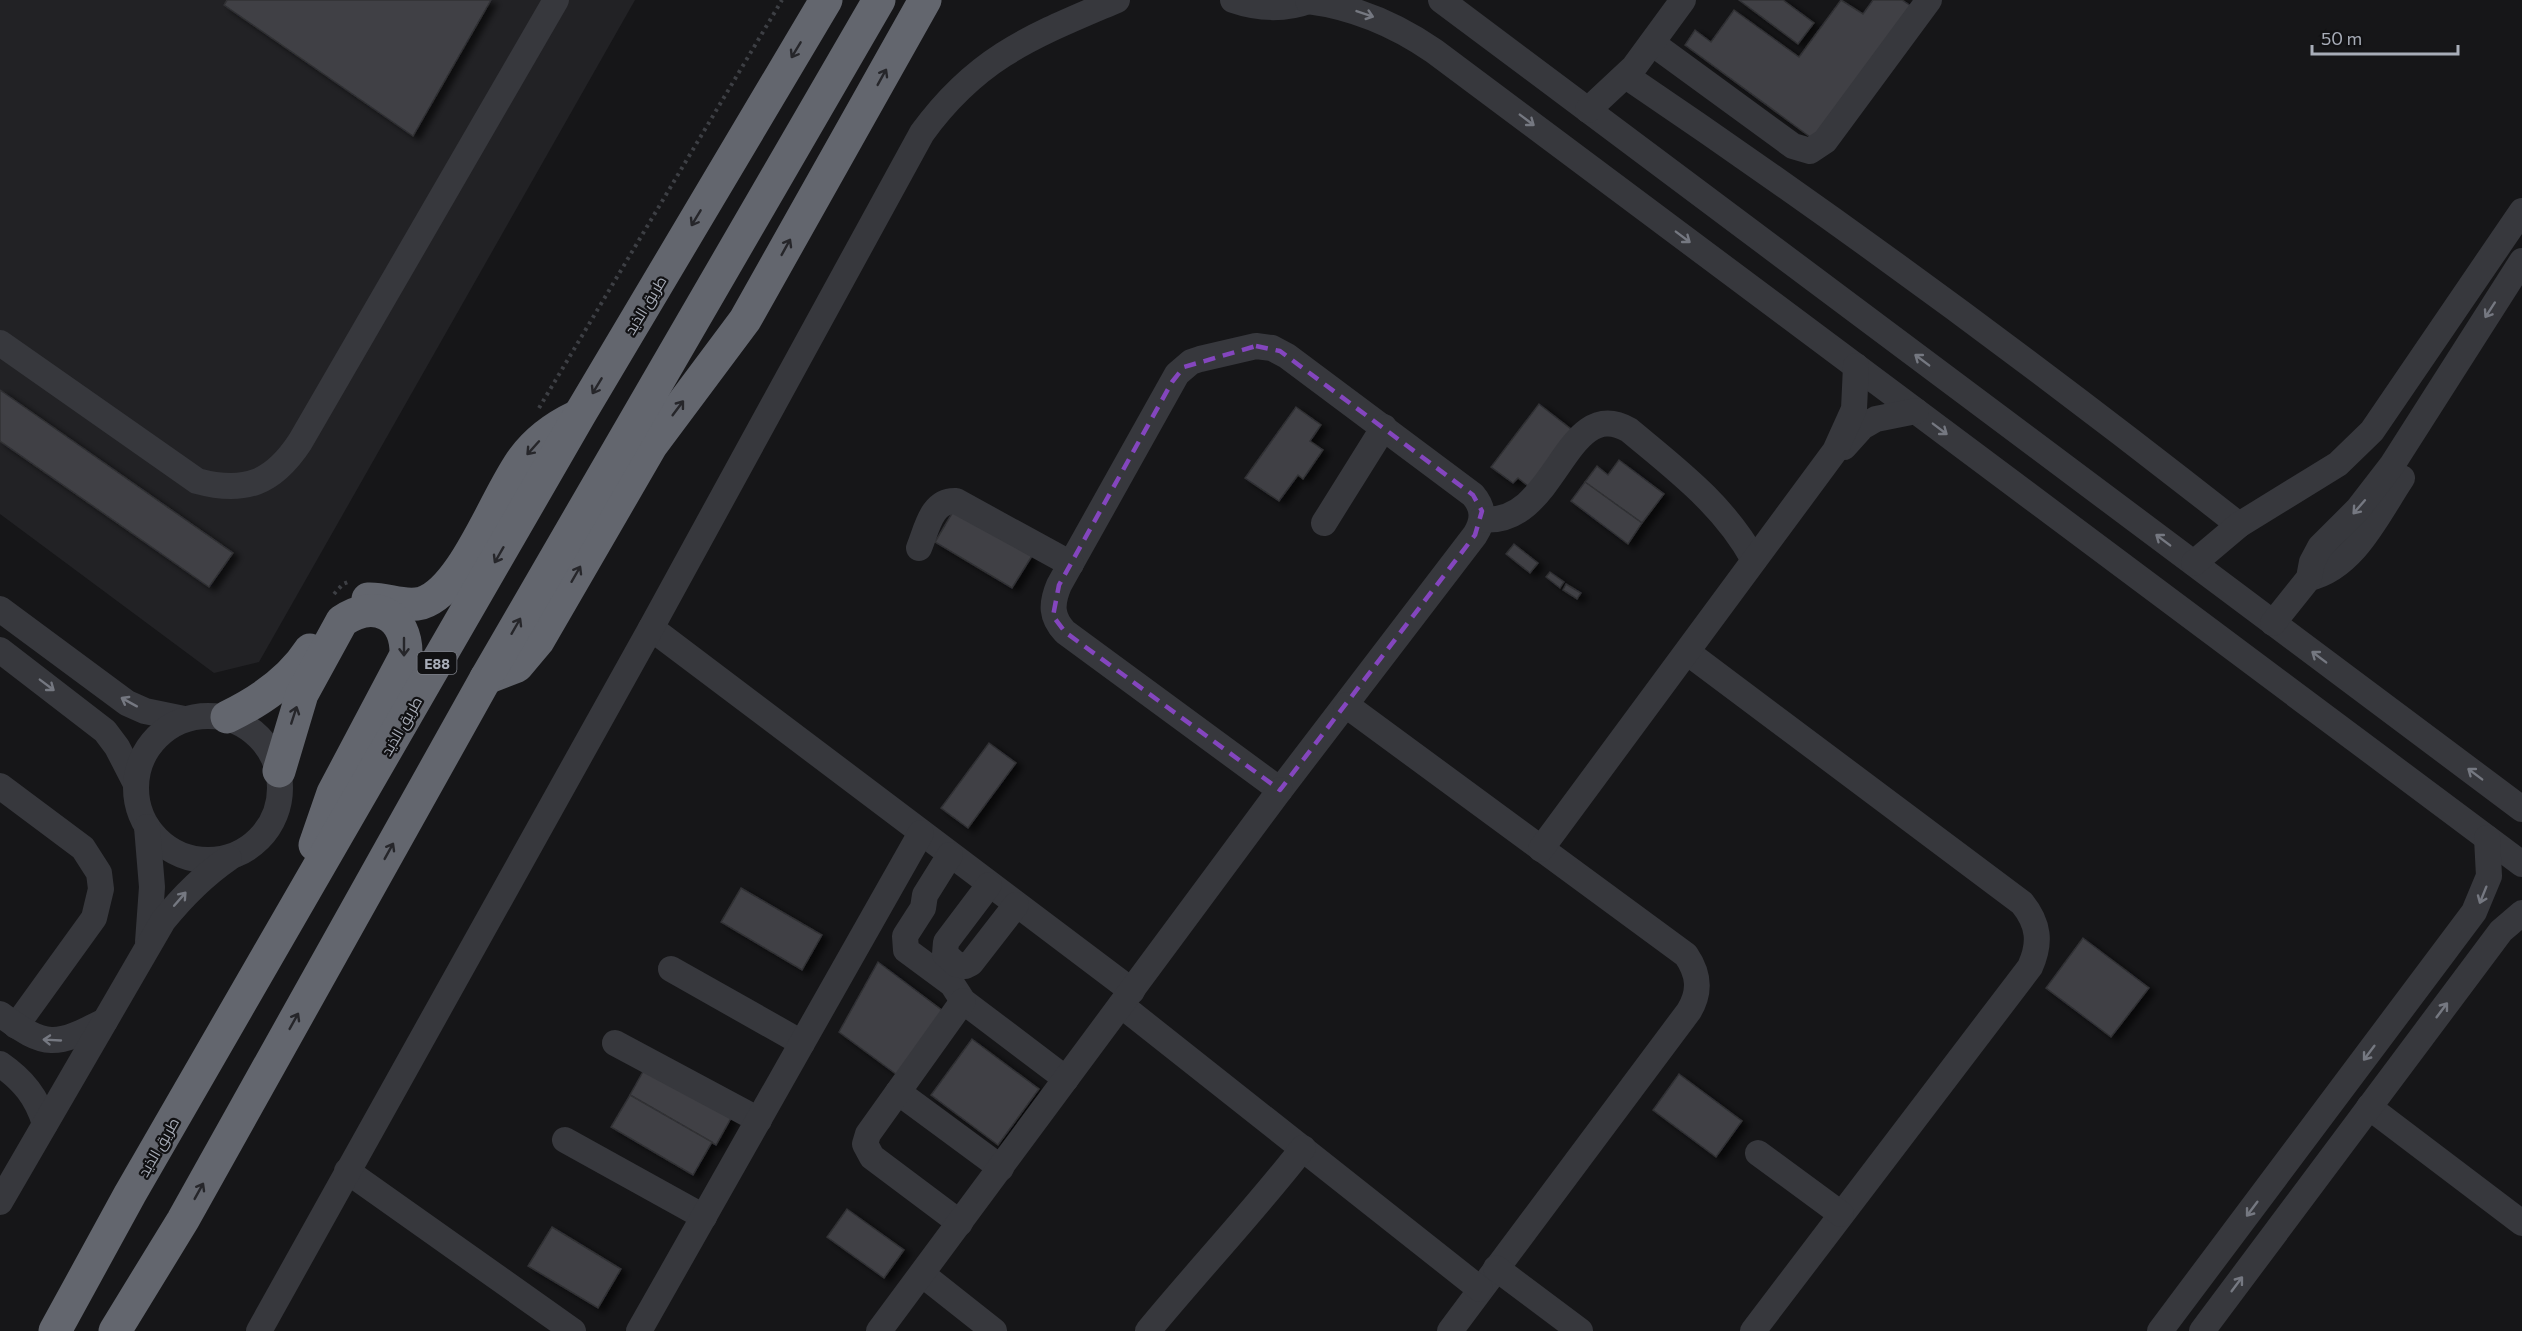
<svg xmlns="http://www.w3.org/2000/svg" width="2522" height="1331" font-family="Commissioner,Cairo,sans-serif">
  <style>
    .built { fill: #222225 }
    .building { fill: #404145; stroke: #303034; stroke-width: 1.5; filter: url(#shadow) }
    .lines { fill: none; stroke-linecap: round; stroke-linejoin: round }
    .path { stroke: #3d3f44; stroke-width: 4; stroke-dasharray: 3 4.5; stroke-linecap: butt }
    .minor { stroke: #37383d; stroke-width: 26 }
    .highway { stroke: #63666e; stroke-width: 33 }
    .oneway { stroke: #757881 }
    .oneway2 { stroke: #26262a }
    .marked { fill: none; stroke: #8446be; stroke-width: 4.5; stroke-dasharray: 12 8; stroke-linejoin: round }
    .labels { text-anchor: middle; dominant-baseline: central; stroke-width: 4.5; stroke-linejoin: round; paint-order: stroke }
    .shield { fill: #111113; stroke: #7b7e86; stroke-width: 1.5 }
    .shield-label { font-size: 14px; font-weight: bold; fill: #a8adb8 }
    .street-label { font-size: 15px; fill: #a8adb8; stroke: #111113 }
  </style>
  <defs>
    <filter id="shadow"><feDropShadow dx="6" dy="4" stdDeviation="3" flood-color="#0009"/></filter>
  </defs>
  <rect width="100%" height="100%" fill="#161618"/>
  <polygon class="built" points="0,0 635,0 259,662 214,673 0,514"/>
  <g class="building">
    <polygon points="227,0 491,0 413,136 224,5"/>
    <polygon points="1739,0 1783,0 1814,23 1798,44"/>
    <polygon points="1841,0 1863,14 1873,0 1902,0 1914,8 1817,142 1685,45 1695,30 1711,42 1734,10 1799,57"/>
    <polygon points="0,390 233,553 209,587 0,441"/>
    <polygon points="1539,404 1576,433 1533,490 1518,478 1513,483 1491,467"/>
    <polygon points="1296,407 1321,425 1310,441 1323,450 1303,479 1298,475 1279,501 1245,478"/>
    <polygon points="1619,460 1664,494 1642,523 1585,482 1597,466 1608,475"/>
    <polygon points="1585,482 1642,523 1628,544 1571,501"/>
    <polygon points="954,510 1032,556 1012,588 935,542"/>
    <polygon points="1514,544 1538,563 1530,573 1506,554"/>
    <polygon points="1550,572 1564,582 1560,588 1546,577"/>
    <polygon points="1566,584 1581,593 1577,599 1563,590"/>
    <polygon points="989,743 1016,763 968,828 941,808"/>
    <polygon points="741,888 822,935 802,970 721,922"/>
    <polygon points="2083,938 2149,988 2111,1037 2046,988"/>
    <polygon points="878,962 947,1014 900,1077 839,1032"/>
    <polygon points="972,1039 1039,1089 998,1145 931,1095"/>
    <polygon points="649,1061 735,1111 716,1145 630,1095"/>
    <polygon points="1679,1074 1742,1121 1716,1157 1653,1110"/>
    <polygon points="630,1095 712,1142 693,1175 611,1127"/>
    <polygon points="847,1209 904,1250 884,1278 827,1237"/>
    <polygon points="552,1227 621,1269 598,1308 528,1266"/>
  </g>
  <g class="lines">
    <g class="path">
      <polyline points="539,408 782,0"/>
      <polyline points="334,594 343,584 348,582"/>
    </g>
    <g class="minor">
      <path d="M1233,0C1259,9 1285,10 1311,0"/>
      <polyline points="1441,0 2522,809"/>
      <path d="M1308,1C1355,7 1395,24 1434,51L2522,864"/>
      <polyline points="1652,43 1793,146 1810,151 1825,141 1929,0"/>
      <path d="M1626,76C1836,218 2040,368 2239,525"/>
      <polyline points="1588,110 1634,67 1683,0"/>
      <path d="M0,343L197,481C245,494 273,483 300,442L556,0"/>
      <path d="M1256,346L1272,348L1287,356L1473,495C1484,508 1484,521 1475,535L1280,790L1065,632C1051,617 1051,604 1059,585L1177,374L1191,362L1200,359Z"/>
      <polyline points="1844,447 1862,427 1876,419 1916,411"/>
      <path d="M1482,519C1557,528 1564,393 1629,430C1677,470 1724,505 1754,560"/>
      <polyline points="1324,523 1384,427"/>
      <path d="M919,548C927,529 931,500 956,501L1071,564"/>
      <polyline points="2194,563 2239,525 2338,464 2372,431 2522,211"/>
      <path d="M2309,578C2354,568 2378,514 2402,478"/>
      <polyline points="0,609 127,703 145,711 184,719"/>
      <polyline points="2273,623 2309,578 2312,562 2320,547 2358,509 2392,465 2522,261"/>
      <polyline points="651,628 1132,991"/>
      <polyline points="0,650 105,731 117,747 135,782"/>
      <path d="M1687,652L2022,903C2039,924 2041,943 2030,967L1753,1331"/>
      <path d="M1346,705L1686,955C1699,974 1701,991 1689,1011L1450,1331"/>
      <circle cx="208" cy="788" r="72"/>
      <polyline points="0,786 83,848 99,873 101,889 94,918 16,1026"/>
      <polyline points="147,827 152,887 148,942"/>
      <polyline points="1541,849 1835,451 1854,409 1856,366"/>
      <polyline points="950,855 925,895 923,908 905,936 906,950 952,984 963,1001 1066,1079"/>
      <polyline points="989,885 946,942 945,954 956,964 965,966 971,963 1016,905"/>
      <polyline points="671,969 802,1043"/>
      <polyline points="1121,1005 1480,1289"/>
      <path d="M0,1014C47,1049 55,1046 105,1021"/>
      <polyline points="615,1043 759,1120"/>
      <path d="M0,1064C23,1080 37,1097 45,1124"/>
      <polyline points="898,1092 1001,1168"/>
      <polyline points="2369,1107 2522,1223"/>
      <polyline points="565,1140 704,1217"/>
      <polyline points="1758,1153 1841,1214"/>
      <polyline points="347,1171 573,1331"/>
      <path d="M0,1202L163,921C183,896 203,876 229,858"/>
      <polyline points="960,1223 872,1157 865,1144 868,1134 963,1001"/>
      <polyline points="1496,1268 1580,1331"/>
      <polyline points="922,1274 994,1331"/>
      <path d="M259,1331L651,628L922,133C978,56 1033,36 1117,0"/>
      <polyline points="639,1331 921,833"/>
      <polyline points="879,1331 1280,790"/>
      <path d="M1148,1331C1199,1269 1254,1211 1303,1148"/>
      <polyline points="2160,1331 2474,912 2489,876 2487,838"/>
      <polyline points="2202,1331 2501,931 2522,913"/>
    </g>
    <g class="highway">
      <path d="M368,599C387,598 403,608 422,603C464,590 496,495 523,459C537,440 555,427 576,417"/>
      <polyline points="486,678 517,666 538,641 651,446 745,320 925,0"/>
      <path d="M227,717C260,701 290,681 310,650"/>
      <path d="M279,771L302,694L342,621C375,598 407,615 406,655L333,793L315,845"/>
      <polyline points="55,1331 130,1194 580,414 826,0"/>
      <polyline points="115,1331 183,1220 486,678 879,0"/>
    </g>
  </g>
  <defs><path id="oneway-shaft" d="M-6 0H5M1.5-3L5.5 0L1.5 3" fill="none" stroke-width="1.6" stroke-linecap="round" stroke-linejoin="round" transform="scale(1.5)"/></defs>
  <g class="oneway">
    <use href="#oneway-shaft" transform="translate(1365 14) rotate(19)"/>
    <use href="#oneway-shaft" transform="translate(1527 120) rotate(37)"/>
    <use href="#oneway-shaft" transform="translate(1683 237) rotate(37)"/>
    <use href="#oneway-shaft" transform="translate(2490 310) rotate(123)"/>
    <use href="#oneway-shaft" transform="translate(1922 360) rotate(-143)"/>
    <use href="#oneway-shaft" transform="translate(1940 429) rotate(37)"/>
    <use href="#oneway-shaft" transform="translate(2359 507) rotate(131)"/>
    <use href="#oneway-shaft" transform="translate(2163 540) rotate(-143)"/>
    <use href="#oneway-shaft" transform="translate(2319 657) rotate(-143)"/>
    <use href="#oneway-shaft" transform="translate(47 685) rotate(37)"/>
    <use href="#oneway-shaft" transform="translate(129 702) rotate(-151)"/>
    <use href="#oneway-shaft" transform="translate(2475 774) rotate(-143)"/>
    <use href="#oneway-shaft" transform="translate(2483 895) rotate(112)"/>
    <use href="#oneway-shaft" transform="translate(180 899) rotate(-49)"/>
    <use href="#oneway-shaft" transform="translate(2442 1010) rotate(-53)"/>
    <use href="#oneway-shaft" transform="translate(52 1040) rotate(-177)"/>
    <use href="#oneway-shaft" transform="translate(2369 1053) rotate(127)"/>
    <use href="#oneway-shaft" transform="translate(2252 1209) rotate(127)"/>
    <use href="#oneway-shaft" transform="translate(2237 1284) rotate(-53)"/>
  </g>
  <g class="oneway2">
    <use href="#oneway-shaft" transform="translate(796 50) rotate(121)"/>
    <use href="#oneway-shaft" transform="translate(882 77) rotate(-61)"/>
    <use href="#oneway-shaft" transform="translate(696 218) rotate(121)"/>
    <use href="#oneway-shaft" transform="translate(786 247) rotate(-61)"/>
    <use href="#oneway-shaft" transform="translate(597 386) rotate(121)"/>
    <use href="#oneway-shaft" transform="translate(678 408) rotate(-53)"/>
    <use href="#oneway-shaft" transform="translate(533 448) rotate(132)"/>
    <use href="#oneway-shaft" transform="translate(499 555) rotate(120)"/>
    <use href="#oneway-shaft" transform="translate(576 574) rotate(-60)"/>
    <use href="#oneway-shaft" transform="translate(516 626) rotate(-60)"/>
    <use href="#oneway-shaft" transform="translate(404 647) rotate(90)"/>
    <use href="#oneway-shaft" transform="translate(294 715) rotate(-72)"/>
    <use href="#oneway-shaft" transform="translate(389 851) rotate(-61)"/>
    <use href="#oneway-shaft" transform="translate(294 1021) rotate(-61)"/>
    <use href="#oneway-shaft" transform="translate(199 1191) rotate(-61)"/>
  </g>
  <path class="marked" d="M1256,346L1280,351L1473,495L1482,511L1475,535L1280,790L1065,632L1053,616L1059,585L1172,382L1184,367Z"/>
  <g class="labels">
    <rect class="shield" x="417.5" y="652" width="39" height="22" rx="4.5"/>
    <g class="shield-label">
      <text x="437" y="663">E88</text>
    </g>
    <g class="street-label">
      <text transform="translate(645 305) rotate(-59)">طريق الذيد</text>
      <text transform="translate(401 726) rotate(-60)">طريق الذيد</text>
      <text transform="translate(158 1147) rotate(-60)">طريق الذيد</text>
    </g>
  </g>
  <path d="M2312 45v9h146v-9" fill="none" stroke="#a8adb8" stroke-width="3"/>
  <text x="2321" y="45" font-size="18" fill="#a8adb8" stroke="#111113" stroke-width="4.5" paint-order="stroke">50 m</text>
</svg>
